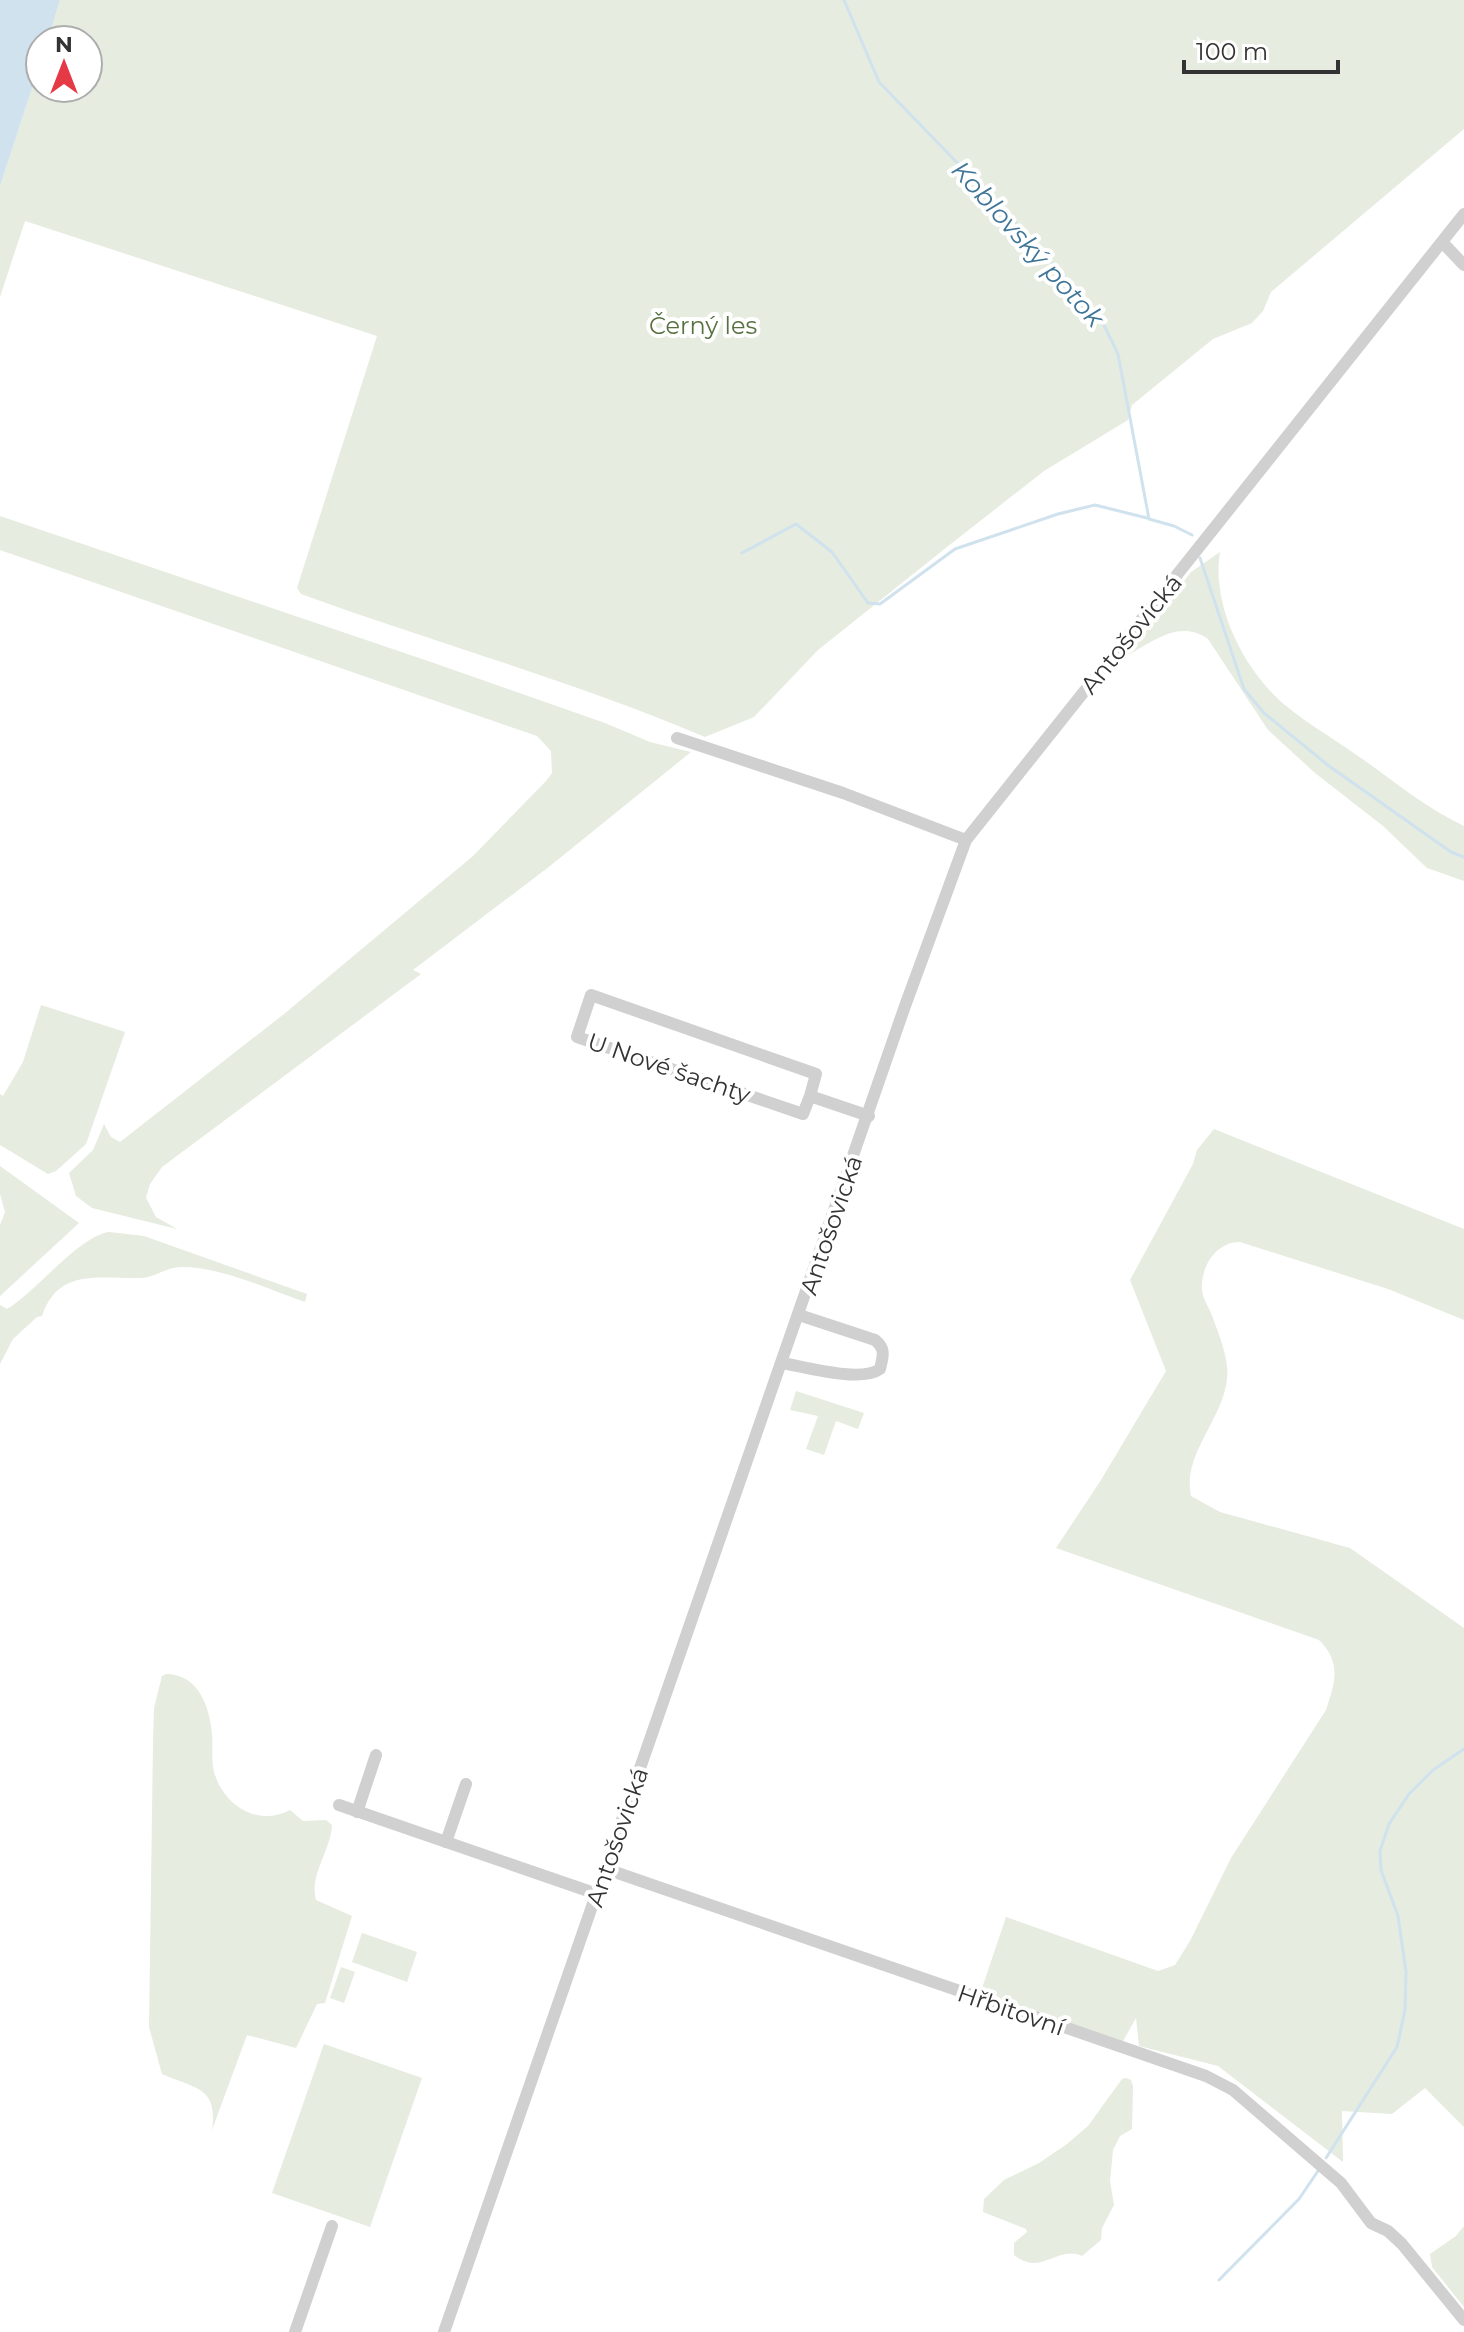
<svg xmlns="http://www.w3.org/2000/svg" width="1464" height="2332" font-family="Montserrat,sans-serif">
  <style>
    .green { fill: #e6ecdf }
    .water { fill: #cfe2ee }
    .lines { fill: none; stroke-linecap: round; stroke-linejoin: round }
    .stream { stroke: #cfe2ee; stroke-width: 3 }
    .minor { stroke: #d0d0d0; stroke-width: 12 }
    .labels { text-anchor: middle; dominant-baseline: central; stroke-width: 8; stroke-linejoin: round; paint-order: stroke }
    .park-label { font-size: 24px; fill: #56703f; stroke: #fff }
    .street-label { font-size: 24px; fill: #333; stroke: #fff }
    .water-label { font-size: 26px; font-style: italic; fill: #3f7597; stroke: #fff }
  </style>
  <rect width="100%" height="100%" fill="#fff"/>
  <g class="green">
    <path d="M60,0H1464V129L1271,292L1263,311L1252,323L1213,339L1132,405L1128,420L1044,471L952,543L818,650L754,717L705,737C574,681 435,643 301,594L297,588L377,336L25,221L0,297V186L40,64V88H88V40H48Z"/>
    <polygon points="0,516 431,662 605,723 650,742 691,752 550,866 413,970 421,974 162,1167 150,1184 146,1198 156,1217 177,1229 92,1208 76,1196 69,1173 93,1150 104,1124 111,1137 120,1142 284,1014 473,856 546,781 552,773 551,751 537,736 0,550"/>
    <path d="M1220,552C1211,605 1244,671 1285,705C1309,725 1336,740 1361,758C1395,782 1426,808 1464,826V881L1427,868L1383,826L1315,773L1268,730L1208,639C1180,619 1154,641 1128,655L1191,572Z"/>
    <polygon points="41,1005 125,1032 86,1144 56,1171 48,1174 0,1145 0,1094 3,1096 23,1062"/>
    <path d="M1214,1129L1464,1229V1320L1388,1289L1240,1242C1216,1242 1201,1266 1202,1289C1202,1297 1208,1306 1211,1313C1217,1329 1225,1349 1227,1366C1232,1413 1181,1450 1191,1496L1220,1512L1350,1548L1464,1628V2127L1425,2088L1392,2114L1342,2111L1343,2162L1218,2066L1139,2046L1136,2018L1122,2043L980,1994L1006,1917L1158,1971L1175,1965L1190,1941L1231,1858L1326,1710C1335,1682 1342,1663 1319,1640L1056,1548L1101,1480L1166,1371L1130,1280L1193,1164L1197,1150Z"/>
    <polygon points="0,1166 79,1223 0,1296 0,1225 5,1212 0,1194"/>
    <path d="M109,1232L144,1236L307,1294L305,1302C266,1289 223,1267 181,1267C166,1267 155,1278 140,1278C101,1279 58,1267 42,1316L37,1317L13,1339L0,1364V1305L7,1309C36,1292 79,1236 109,1232Z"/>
    <polygon points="796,1391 864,1413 858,1429 836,1421 824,1455 806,1449 818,1416 790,1410"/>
    <path d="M166,1674C198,1674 210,1706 212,1735C213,1747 211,1759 214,1772C224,1806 258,1827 290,1810L303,1821L326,1820L332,1825C331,1850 309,1875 316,1900L352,1916L325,2003L317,2004L296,2048L247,2035L212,2130C218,2086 195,2089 162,2074L149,2027L153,1742L154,1708L162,1676Z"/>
    <polygon points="362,1933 417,1952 407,1982 352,1962"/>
    <polygon points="341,1967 355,1972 344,2003 330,1998"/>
    <polygon points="324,2044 422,2078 370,2227 272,2193"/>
    <path d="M1126,2078L1131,2080L1133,2086L1132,2129L1120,2136L1113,2150L1110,2181L1114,2205L1102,2228L1101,2240L1082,2256C1056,2245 1043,2277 1014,2255V2243L1027,2232L1026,2229L983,2212L984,2199L1004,2180L1039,2163L1067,2144L1088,2126L1122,2079Z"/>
    <polygon points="1464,2226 1464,2307 1432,2267 1430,2254 1456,2236"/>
  </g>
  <polygon class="water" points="0,0 60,0 48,40 40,40 40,64 0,186"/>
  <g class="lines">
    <g class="stream">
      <polyline points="844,0 879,82 1031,239 1101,319 1118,354 1149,519 1174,526 1192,535"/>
      <polyline points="742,553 796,524 832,552 868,603 880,604 955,549 1058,514 1095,505 1147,518"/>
      <polyline points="1200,558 1244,689 1264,713 1329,766 1451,852 1464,857"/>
      <polyline points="1326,2158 1397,2047 1405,2010 1406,1972 1398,1916 1381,1870 1380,1851 1389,1824 1409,1794 1433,1770 1464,1749"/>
      <polyline points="1219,2280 1299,2199 1318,2171"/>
    </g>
    <g class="minor">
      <polyline points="1442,242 1464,265"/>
      <polyline points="677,738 843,793 966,840"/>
      <polyline points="810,1096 803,1114 577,1037 591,995 816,1074 810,1096 869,1116"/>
      <path d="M782,1363C806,1367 861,1383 880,1369C883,1356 886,1349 875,1340L799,1315"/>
      <polyline points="339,1805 597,1894"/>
      <polyline points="357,1812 376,1755"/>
      <polyline points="446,1842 466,1784"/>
      <polyline points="606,1869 1206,2076 1233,2090 1341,2183 1371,2223 1388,2231 1402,2244 1464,2320"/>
      <polyline points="295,2332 332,2226"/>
      <polyline points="444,2332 905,1006 966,840 1464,214"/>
    </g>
  </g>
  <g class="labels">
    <g class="park-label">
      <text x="703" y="325">Černý les</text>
    </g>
    <g class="street-label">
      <text transform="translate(1131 634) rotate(-51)">Antošovická</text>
      <text transform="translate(669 1068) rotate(19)">U Nové šachty</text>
      <text transform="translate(831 1225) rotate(-71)">Antošovická</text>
      <text transform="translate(617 1837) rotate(-71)">Antošovická</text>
      <text transform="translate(1011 2010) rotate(19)">Hřbitovní</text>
    </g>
    <g class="water-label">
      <text transform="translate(1028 244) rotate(48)">Koblovský potok</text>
    </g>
  </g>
  <g transform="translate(64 64)"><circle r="38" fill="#ffffff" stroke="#adadad" stroke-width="2"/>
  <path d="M0-6L14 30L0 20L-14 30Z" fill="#e63946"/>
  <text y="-12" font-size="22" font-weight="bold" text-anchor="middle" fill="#333333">N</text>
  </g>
  <path d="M1184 60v12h154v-12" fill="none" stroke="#333333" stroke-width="4"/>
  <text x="1196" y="60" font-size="24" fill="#333333" stroke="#ffffff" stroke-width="6" paint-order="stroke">100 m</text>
</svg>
